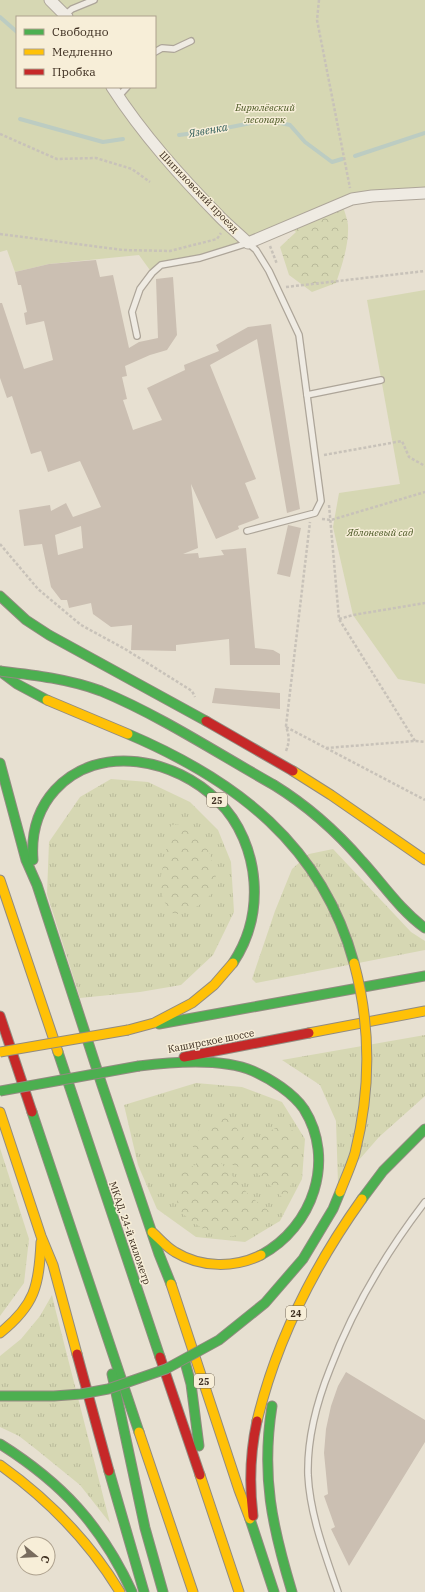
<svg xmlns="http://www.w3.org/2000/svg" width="425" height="1592" font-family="'IBM Plex Serif',serif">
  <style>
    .grass { fill: url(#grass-tufts) }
    .forest { fill: url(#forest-crowns) }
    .green { fill: #d6d7b3; fill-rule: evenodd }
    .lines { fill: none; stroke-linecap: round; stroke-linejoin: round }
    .stream { stroke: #bcccc2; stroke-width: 4 }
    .building { fill: #cbbfb2; fill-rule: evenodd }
    .lane-casing { stroke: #ada599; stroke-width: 8 }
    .street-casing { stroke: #ada599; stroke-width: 13 }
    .fast-casing { stroke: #928b80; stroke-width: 11 }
    .slow-casing { stroke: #928b80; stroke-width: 11 }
    .jam-casing { stroke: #928b80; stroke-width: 11 }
    .path { stroke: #c8c2b9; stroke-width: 2.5; stroke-dasharray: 3 2; stroke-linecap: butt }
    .lane { stroke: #efebe3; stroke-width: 5.5 }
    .street { stroke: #efebe3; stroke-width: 11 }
    .fast { stroke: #4caf50; stroke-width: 9 }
    .slow { stroke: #ffc107; stroke-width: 9 }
    .jam { stroke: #c62828; stroke-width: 9 }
    .fast-bridge-casing { stroke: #928b80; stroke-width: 11; stroke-linecap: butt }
    .slow-bridge-casing { stroke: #928b80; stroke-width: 11; stroke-linecap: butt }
    .fast-bridge { stroke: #4caf50; stroke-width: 9 }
    .slow-bridge { stroke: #ffc107; stroke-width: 9 }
    .labels { text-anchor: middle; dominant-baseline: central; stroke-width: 3; stroke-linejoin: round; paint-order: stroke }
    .shield { fill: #f7eed8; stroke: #756857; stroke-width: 1 }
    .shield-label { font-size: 9px; font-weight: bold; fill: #3d2e20 }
    .park-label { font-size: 10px; font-style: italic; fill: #4d5a26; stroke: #f7eed8 }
    .street-label { font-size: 10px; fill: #3d2e20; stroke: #f7eed8 }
    .water-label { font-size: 11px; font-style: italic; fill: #2f5d5a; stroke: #f7eed8 }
  </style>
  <defs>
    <pattern id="grass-tufts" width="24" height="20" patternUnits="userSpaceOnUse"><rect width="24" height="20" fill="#d6d7b3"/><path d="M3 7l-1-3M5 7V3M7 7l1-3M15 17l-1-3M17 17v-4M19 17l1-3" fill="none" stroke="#b9b99a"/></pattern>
    <pattern id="forest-crowns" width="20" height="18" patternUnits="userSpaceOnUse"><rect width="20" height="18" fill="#d6d7b3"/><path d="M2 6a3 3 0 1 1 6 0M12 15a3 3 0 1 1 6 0" fill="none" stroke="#b9b99a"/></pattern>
  </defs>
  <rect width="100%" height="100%" fill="#e7e0d1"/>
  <g class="grass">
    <polygon points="111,779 148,782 190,802 218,830 231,862 234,912 213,955 181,985 140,992 80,998 47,894 49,842 80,797"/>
    <polygon points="333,849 411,932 425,941 425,950 256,983 252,979 275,911 292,869 309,854"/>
    <polygon points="425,1035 425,1096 379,1137 338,1184 336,1121 320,1085 282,1060"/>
    <polygon points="196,1083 242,1087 282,1102 305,1139 302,1179 280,1221 245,1242 196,1237 157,1209 138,1165 124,1105"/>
    <polygon points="0,1148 29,1239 24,1283 0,1316"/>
    <polygon points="52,1295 55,1308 110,1523 80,1485 37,1450 19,1436 0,1427 0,1356 21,1339 40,1316"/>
  </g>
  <g class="forest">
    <path d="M339,196C342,205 347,216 348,225C349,245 342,265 336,283L312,292L289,275L280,247L296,232L281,219Z"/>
    <path d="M189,824L200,838L210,854L218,885C203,905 198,908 174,915L163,900L160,881L171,825Z"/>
    <path d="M227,1116L249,1144L277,1127L295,1131L302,1148L298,1167L285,1200L256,1172L219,1161L250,1196L275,1216C255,1231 234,1243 209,1232C198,1227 185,1215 176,1209L182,1171L197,1164L190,1135Z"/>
  </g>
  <g class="green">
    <path d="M0,0H425V193L372,196L248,243L161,265L152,273L139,255L49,264L15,272L7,250L0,252ZM17,17H155V87H17Z"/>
    <polygon points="425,290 425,684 398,679 353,615 333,527 339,493 400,484 367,300"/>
  </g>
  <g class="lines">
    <g class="stream">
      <polyline points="0,17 17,32"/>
      <polyline points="20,119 103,142 123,139"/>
      <polyline points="179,135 211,131 266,120 290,125 305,142 332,162 342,159"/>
      <polyline points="355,156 425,133"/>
    </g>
  </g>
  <g class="building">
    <path d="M96,260L100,277L113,275L129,348L139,342L158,338L156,279L173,277L177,335L167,350L150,355L125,366L127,376L122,377L127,399L123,400L133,430L162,420L147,388L185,370L184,365L219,351L216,345L248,327L271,324L300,509L287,513L257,339L210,365L256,479L245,483L259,518L238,526L239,529L216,539L191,484L198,548L183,554L198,553L199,558L224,555L221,550L246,548L255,648L273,650L280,654V665H230L229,639L176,645V651L131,650L132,625L111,627L93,614L91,603L69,608L67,600H61L51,587L42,544L24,546L19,510L50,505L51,511L66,503L73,517L101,507L80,461L48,472L41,451L31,454L12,396L7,398L0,378V303H2L24,369L53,360L44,321L26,325L24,313L27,312L21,285H18L15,272L49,264ZM81,526L83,548L58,555L55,535Z"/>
    <polygon points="288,525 301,528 290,577 277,574"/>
    <polygon points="215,688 280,693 280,709 212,703"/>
    <polygon points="346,1372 425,1420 425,1442 349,1566 331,1529 335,1527 324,1496 328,1494 324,1453 326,1429 331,1406 338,1386"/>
  </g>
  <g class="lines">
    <defs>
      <g id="lane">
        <polyline points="65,15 72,9 94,0"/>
        <polyline points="155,52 162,48 174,49 191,41"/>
        <polyline points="118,97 127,87"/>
        <polyline points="137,336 132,312 140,289 152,273 161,265 200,258 248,243 256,250 269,271 299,335 321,501 315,513 247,531"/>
        <polyline points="307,395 381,380"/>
        <path d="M338,1592C325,1554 310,1515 308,1475C307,1438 316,1404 330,1369C353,1308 385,1254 425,1202"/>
      </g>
      <g id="street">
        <polyline points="50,0 67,17"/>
        <path d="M112,87C143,135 181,177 221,218C230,227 239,234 248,243L352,199L372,196L425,193"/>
      </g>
      <g id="fast">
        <polyline points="0,596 26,620 49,635 206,721"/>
        <polyline points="0,671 17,684 47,700"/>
        <polyline points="0,763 26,860 37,885 102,1085 159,1254 171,1284"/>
        <path d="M274,785C308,806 336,831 362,861C383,884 400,910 425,928"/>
        <path d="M33,860C31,834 37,810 55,790C99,742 176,759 218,801C240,822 252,853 254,882C256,911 249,939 233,963"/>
        <polyline points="159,1024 425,976"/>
        <polyline points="58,1052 160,1357"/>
        <path d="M139,1066C171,1062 223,1058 253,1071C271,1079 293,1093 304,1109C336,1160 313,1227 261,1255"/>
        <polyline points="32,1112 139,1432"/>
        <polyline points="362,1199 383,1171 425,1129"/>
        <polyline points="185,1362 191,1384 199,1446"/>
        <polyline points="112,1374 145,1528 163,1592"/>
        <path d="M272,1406C261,1476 272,1526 292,1592"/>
        <path d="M0,1444C62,1483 101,1525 132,1592"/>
        <polyline points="109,1471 144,1592"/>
        <polyline points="250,1519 274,1592"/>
      </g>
      <g id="slow">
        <polyline points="293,771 331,795 425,860"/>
        <polyline points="0,880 58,1052"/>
        <polyline points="128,1030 154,1023 192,1003 214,985 233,963"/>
        <polyline points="309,1033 425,1011"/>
        <polyline points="0,1112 41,1236 53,1265 77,1354"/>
        <path d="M152,1232C160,1239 166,1247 175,1252C201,1268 235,1268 261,1255"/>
        <polyline points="171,1284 239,1490 250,1519"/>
        <path d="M0,1333C35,1305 39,1286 41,1242"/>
        <path d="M257,1421C276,1342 315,1265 362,1199"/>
        <polyline points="139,1432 193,1592"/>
        <path d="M0,1465C49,1500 89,1541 120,1592"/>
        <polyline points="200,1475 239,1592"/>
      </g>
      <g id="jam">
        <polyline points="206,721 293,771"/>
        <polyline points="0,1016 32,1112"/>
        <polyline points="184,1057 309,1033"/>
        <polyline points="77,1354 109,1471"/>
        <polyline points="160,1357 200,1475"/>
        <path d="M253,1516C249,1483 250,1453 257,1421"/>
      </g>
    </defs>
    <use href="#lane" class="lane-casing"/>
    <use href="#street" class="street-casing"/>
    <use href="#fast" class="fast-casing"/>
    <use href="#slow" class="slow-casing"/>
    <use href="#jam" class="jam-casing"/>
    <g class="path">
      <polyline points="319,0 317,20 350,188"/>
      <polyline points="0,134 57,159 96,158 132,169 150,182"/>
      <polyline points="0,234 123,250 170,251 217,239 221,233"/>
      <polyline points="270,246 277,264"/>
      <polyline points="286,287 425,271"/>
      <polyline points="324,455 402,441 409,457 425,466"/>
      <polyline points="329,505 339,619 415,741"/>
      <polyline points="322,519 331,520 425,492"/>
      <polyline points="0,544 38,589 81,625 125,649 192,691 195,697"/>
      <polyline points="339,619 353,615 425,603"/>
      <polyline points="286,727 326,748 415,741 425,742"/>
      <polyline points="326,748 425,800"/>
      <path d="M286,751C290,741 289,736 286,726L310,522"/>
    </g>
    <use href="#lane" class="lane"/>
    <use href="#street" class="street"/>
    <use href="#fast" class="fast"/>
    <use href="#slow" class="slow"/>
    <use href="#jam" class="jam"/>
    <defs>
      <g id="fast-bridge">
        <path d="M0,671C34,675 69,679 101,691C161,716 217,753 274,785"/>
        <path d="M128,734C236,780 322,845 354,963"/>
        <polyline points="0,1091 139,1066"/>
        <polyline points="0,1396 54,1396 81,1394 108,1389 166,1369 219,1340 265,1303 303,1259 333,1209 340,1192"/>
      </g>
      <g id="slow-bridge">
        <polyline points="47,700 128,734"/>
        <polyline points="0,1052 128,1030"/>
        <path d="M340,1192C345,1179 351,1166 355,1153C371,1089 371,1026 354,963"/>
      </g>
    </defs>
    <use href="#fast-bridge" class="fast-bridge-casing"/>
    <use href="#slow-bridge" class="slow-bridge-casing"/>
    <use href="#fast-bridge" class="fast-bridge"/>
    <use href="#slow-bridge" class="slow-bridge"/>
  </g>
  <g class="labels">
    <g class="shield">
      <rect x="207" y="793" width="20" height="14" rx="3"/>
      <rect x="286" y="1306" width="20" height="14" rx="3"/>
      <rect x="194" y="1374" width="20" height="14" rx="3"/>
    </g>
    <g class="shield-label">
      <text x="217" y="800">25</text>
      <text x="296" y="1313">24</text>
      <text x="204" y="1381">25</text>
    </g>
    <g class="park-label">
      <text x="265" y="107">Бирюлёвский<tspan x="265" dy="12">лесопарк</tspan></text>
      <text x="380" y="532">Яблоневый сад</text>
    </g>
    <g class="street-label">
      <text transform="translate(199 192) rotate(46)">Шипиловский проезд</text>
      <text transform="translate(211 1041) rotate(-11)">Каширское шоссе</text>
      <text transform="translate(130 1233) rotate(71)">МКАД, 24-й километр</text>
    </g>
    <g class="water-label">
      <text transform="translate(208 130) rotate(-10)">Язвенка</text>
    </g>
  </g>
  <rect x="16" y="16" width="140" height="72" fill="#f7eed8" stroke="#ada18e"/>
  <rect x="24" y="29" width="20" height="6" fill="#4caf50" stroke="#ada18e"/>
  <text x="52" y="36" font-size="12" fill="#3d2e20">Свободно</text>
  <rect x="24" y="49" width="20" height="6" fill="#ffc107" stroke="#ada18e"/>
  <text x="52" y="56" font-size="12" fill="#3d2e20">Медленно</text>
  <rect x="24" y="69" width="20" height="6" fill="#c62828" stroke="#ada18e"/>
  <text x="52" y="76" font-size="12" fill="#3d2e20">Пробка</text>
  <g transform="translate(36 1556) rotate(108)"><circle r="19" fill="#f7eed8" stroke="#ada18e"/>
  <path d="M0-3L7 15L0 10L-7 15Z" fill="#786c5e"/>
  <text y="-6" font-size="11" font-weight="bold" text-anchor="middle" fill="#3d2e20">С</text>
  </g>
</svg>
